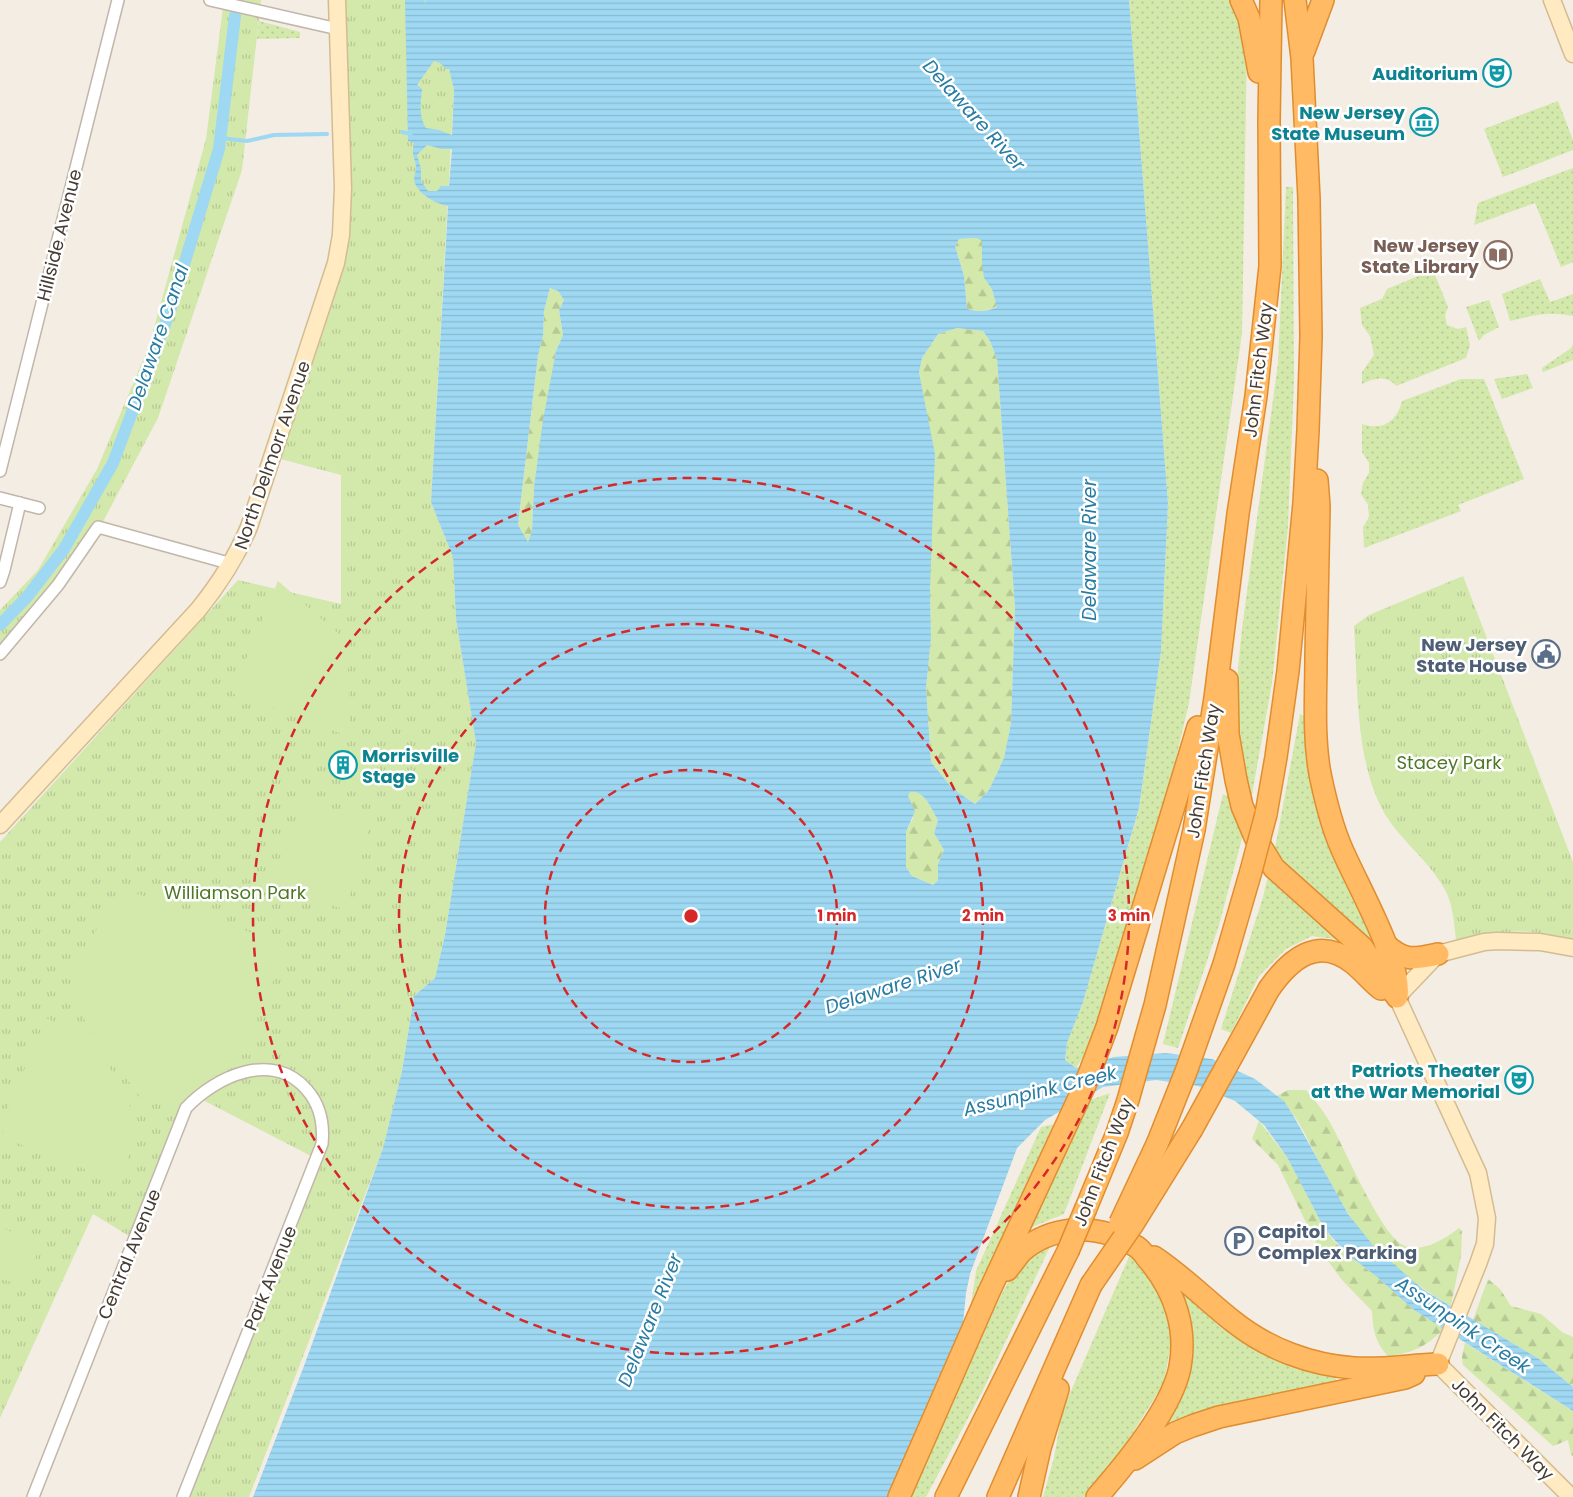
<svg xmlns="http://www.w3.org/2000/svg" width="1573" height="1497" font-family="Poppins,sans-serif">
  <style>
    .grass { fill: url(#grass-dots) }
    .forest { fill: url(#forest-firs) }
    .park { fill: url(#park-tufts) }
    .garden { fill: #d3e8ab }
    .water { fill: url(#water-rules); fill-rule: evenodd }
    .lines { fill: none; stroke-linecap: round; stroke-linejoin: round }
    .stream { stroke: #9ed8f2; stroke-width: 4 }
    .canal { stroke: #9ed8f2; stroke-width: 12 }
    .street-casing { stroke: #c1b6a9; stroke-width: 14 }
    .secondary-casing { stroke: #d4bc92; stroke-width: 19 }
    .highway-casing { stroke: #e18d2f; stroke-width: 24 }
    .street { stroke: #fff; stroke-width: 11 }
    .secondary { stroke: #ffeac2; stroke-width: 16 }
    .highway { stroke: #ffba63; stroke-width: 21 }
    .highway-bridge-casing { stroke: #e18d2f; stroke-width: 24; stroke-linecap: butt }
    .highway-bridge { stroke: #ffba63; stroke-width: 21 }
    .ring { fill: none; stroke: #d62828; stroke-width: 2.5; stroke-dasharray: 9 6 }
    .labels { text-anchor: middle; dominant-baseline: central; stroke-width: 5; stroke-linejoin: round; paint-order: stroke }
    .culture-label { font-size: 18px; font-weight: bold; fill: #0d838f; stroke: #fff; text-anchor: end }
    .street-label { font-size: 18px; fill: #453c34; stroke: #fff }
    .education-label { font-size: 18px; font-weight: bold; fill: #785e54; stroke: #fff; text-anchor: end }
    .service-label { font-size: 18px; font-weight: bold; fill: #4e5e75; stroke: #fff; text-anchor: end }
    .park-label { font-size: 18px; fill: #4e7826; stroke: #fff }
    .water-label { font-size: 19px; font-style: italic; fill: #287ca3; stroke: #fff }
    .centre { fill: #d62828; stroke: #fff; stroke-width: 2.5 }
    .ring-label { font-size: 15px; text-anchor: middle; font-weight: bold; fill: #d62828; stroke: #fff; stroke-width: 5; stroke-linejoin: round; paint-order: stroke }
  </style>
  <defs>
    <pattern id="grass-dots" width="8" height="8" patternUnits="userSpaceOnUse" patternTransform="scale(1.25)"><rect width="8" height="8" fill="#d3e8ab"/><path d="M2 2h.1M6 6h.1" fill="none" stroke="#b6c894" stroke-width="1.8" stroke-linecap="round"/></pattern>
    <pattern id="forest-firs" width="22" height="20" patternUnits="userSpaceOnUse" patternTransform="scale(1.25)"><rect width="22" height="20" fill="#d3e8ab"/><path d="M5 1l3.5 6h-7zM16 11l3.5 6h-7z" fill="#b6c894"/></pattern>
    <pattern id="park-tufts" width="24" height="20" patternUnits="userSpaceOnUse" patternTransform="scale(1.25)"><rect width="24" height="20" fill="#d3e8ab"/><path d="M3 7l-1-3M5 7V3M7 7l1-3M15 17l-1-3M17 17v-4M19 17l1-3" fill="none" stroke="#b6c894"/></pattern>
    <pattern id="water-rules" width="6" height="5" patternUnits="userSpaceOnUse" patternTransform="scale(1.25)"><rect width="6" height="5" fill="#9ed8f2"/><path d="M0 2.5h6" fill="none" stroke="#89bad0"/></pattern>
  </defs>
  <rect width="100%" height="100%" fill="#f3ede4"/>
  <g class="grass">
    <polygon points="1129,0 1236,0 1247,42 1242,333 1189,703 1166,801 1109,987 1087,1051 1076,1068 1065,1060 1067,1043 1083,1002 1139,809 1161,651 1168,503"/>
    <polygon points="259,21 300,32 300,38 257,39"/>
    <polygon points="1558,101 1573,140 1573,150 1503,177 1484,129"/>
    <polygon points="1573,168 1573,262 1561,267 1535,203 1474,225 1478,203"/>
    <polygon points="1286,187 1293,187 1294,381 1288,526 1272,683 1251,800 1238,749 1236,689 1242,629 1278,363"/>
    <path d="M1433,270L1448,307L1445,315L1447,325L1458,329L1466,327L1470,345L1466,358L1396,386C1387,375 1374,378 1362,384V372L1374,355L1370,336L1362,325L1360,308L1382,299L1387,289Z"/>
    <path d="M1540,279L1550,302L1573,294V316C1547,311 1536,315 1510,321L1502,294Z"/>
    <polygon points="1489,300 1499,327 1484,335 1479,341 1466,307"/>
    <polygon points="1573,344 1573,360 1543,372 1542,368 1571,348"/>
    <polygon points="1527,374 1533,388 1502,399 1494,379"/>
    <path d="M1461,379H1484L1524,479L1458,505L1461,511L1364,548L1363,527L1369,517L1368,505L1361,494L1363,483L1369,473V463L1362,452V424C1382,431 1397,422 1402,401Z"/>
    <polygon points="1300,714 1306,717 1380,945 1312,936 1286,949 1259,976 1231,1033 1221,1029 1263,897 1277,838"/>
    <polygon points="1223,794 1233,798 1244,831 1219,925 1178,1048 1163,1044"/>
    <polygon points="1110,1093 1064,1214 1027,1229 1085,1102"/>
    <polygon points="1059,1123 969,1318 976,1271 1041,1127"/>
    <polygon points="1053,1240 983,1390 926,1497 910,1497 984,1328 1018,1263"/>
    <polygon points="1131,1252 1159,1281 1174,1326 1164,1383 1123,1448 1084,1497 1043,1497 1054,1458 1062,1412"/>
    <polygon points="1175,1280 1336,1372 1336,1381 1165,1423 1189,1367 1184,1300"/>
  </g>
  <g class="forest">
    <path d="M977,237L982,241L984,278L992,289L997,306C987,312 978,312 967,309L964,276L955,246L959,239Z"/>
    <polygon points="550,288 558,291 564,300 559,310 563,335 556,351 534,487 532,531 528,542 518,526 538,355 543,336 544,311"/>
    <polygon points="957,328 983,331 990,341 997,359 1015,608 1011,723 1004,758 989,790 975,804 952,788 931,762 926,688 931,638 930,589 919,373 922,358 938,334"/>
    <path d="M910,792C925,790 931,809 938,820L934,833L944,850L938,864V880L933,885L912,876L906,867V832L913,818L908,796Z"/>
    <path d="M1288,1090H1306C1316,1102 1326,1114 1333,1128C1346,1152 1381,1234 1403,1245C1421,1254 1445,1239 1459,1228L1462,1231L1461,1256L1451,1306C1419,1287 1386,1264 1363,1234C1347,1214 1335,1192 1323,1169C1309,1144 1299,1115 1277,1096Z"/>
    <path d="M1259,1121L1287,1157L1324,1228L1333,1240L1346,1253L1377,1277L1414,1310L1444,1329C1425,1347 1413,1353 1388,1356C1375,1342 1373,1330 1372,1311L1342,1280L1325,1257L1314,1239L1278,1165L1252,1139Z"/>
    <polygon points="1488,1279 1500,1289 1511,1306 1541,1314 1562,1332 1573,1337 1573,1387 1539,1359 1473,1320"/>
    <polygon points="1465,1343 1573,1411 1573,1456 1571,1455 1568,1440 1553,1446 1463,1365 1462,1357"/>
  </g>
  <g class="park">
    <polygon points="224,0 261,0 242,170 158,418 90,546 0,651 0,610 38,570 97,469 149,346 206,139"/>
    <polygon points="337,0 425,0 443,43 454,90 431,502 453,557 456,619 476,743 445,935 435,978 414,996 402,1071 383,1148 249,1497 185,1497 317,1159 197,1097 134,1239 93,1214 0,1418 0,842 238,580 341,604 341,475 273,457 332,277 342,143"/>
    <path d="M1463,576L1573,862V941C1532,927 1498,930 1456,940C1454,922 1453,903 1444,888C1427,858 1397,838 1381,807C1355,755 1358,684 1354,626L1369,615Z"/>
  </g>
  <g class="garden">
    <polygon points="278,581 347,641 350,737 232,693"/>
    <polygon points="304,799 370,822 346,910 269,884"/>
    <polygon points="123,889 276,941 283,951 272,984 235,1066 168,1102 146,1105 87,1025 78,1005 72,967"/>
    <polygon points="46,1018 76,1032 95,1048 120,1082 130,1107 133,1140 122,1183 6,1139 0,1127"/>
    <polygon points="0,1227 41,1244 24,1287 0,1278"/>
  </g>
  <path class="water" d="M405,0H424L426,5L425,0H1129L1168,503L1161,651L1139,808L1083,1002L1067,1043L1065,1060L1076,1068L1114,1057L1166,1053L1212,1059L1255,1079L1284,1101L1293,1115L1348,1214L1376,1249L1424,1290L1539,1359L1573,1387V1411L1414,1310L1377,1277L1346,1253L1324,1228L1287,1157L1264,1125L1235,1101L1198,1086L1156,1080L1103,1087L1045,1120L1017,1148L970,1274L966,1293L963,1324L954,1356L887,1497H253L304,1366L383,1148L402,1071L414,996L435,978L445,935L476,743L456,619L453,557L431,502L448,206C436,204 417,194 414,180C414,176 416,171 416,167C415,156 411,157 414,143L408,141ZM434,61L440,63L446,69H449L454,90L452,135L439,130L426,128C418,115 421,103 422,89L417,85ZM427,145L442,149H452L449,186H441L437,191H428L421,181V169L417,155ZM971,238H977L982,241V261L984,278L992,289L997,307C987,312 978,312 967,309L964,276L955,246L959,239ZM550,288L558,291L564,300L559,310L563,335L556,351L543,420L534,487L532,531L528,542L518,525L538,355L543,336L544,311ZM957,328L983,331L990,341L997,359L1015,608L1011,723L1004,758L989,790L975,804L952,788L931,762L926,688L931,638L930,589L935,454L919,373L922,358L938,334ZM910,792C925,790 931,809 938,820L934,833L944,850L938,864V880L933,885L912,876L906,867V832L915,811L908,796Z"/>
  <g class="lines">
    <g class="stream">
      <polyline points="402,132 411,134"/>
      <polyline points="220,138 247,141 274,135 327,134"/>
    </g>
    <polyline class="canal" points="0,625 27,597 64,549 113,463 170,311 219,149 235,16"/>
    <defs>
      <g id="street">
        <polyline points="210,0 338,29"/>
        <polyline points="0,471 118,0"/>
        <polyline points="0,498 39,508"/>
        <polyline points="0,582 4,570 20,503"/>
        <polyline points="0,654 58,585 98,527 232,564"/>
        <path d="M33,1497L186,1108C216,1076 273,1050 307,1090C321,1106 324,1124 322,1144L183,1497"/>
      </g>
      <g id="secondary">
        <polyline points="1552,0 1573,54"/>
        <path d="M0,825L198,610C219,584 236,558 249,527L336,263L341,235L343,188L337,0"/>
        <polyline points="1571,1497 1438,1364 1478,1264 1485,1244 1487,1218 1478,1173 1397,997 1438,954 1484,942 1497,941 1540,942 1573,948"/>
      </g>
      <g id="highway">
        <polyline points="1241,0 1249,18 1259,72"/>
        <polyline points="1304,51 1323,0"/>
        <path d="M1317,480L1319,506C1318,556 1317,606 1316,657C1316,696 1313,735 1320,774C1325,798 1331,824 1341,847C1356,883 1402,961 1397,997"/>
        <polyline points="1227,680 1228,734 1236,780 1242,806 1255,837 1274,868 1362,947 1394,993"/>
        <polyline points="1266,814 1276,757 1288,671 1304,503 1308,430 1311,336 1309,199 1302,58 1295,0"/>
        <path d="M1386,945C1405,962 1414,959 1438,954"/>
        <path d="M1192,1129L1269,989C1290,959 1318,935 1353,963C1363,971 1371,981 1381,989"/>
        <polyline points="1158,1142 1187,1069 1224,964 1251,871"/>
        <polyline points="1086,1208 1117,1133 1128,1100 1155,1005 1194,830 1215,698 1238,514 1256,396 1270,266 1269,121 1271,0"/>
        <path d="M1154,1257C1183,1276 1207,1301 1234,1322C1268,1349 1311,1365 1354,1368C1381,1370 1410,1365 1438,1364"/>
        <path d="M1007,1270C1012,1264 1016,1258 1021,1252C1035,1239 1054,1232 1072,1230C1096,1228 1117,1234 1137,1247C1143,1251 1147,1259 1152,1264C1175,1293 1187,1329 1180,1367C1172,1409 1125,1465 1097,1497"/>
        <polyline points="1135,1459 1175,1433 1192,1426 1219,1417 1405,1378 1414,1374"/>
        <polyline points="899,1497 988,1294 1085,1085 1107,1027 1198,727"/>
        <polyline points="946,1497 1068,1251"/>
        <polyline points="998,1497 1091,1285"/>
        <polyline points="1029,1497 1040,1448 1058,1389"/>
      </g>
    </defs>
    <use href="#street" class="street-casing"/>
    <use href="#secondary" class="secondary-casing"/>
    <use href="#highway" class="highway-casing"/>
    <use href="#street" class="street"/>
    <use href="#secondary" class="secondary"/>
    <use href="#highway" class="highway"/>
    <defs>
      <g id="highway-bridge">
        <polyline points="1251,871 1266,814"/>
        <polyline points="1120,1223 1158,1142"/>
        <polyline points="1068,1251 1086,1208"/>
        <polyline points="1091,1285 1133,1224 1192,1129"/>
      </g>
    </defs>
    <use href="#highway-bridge" class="highway-bridge-casing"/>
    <use href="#highway-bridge" class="highway-bridge"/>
  </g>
  <g class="ring">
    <circle cx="691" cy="916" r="146"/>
    <circle cx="691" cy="916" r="292"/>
    <circle cx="691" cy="916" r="438"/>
  </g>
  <defs>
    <symbol id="theatre-ring" viewBox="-11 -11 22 22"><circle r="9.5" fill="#fff" stroke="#0f9aa8" stroke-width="1.5"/><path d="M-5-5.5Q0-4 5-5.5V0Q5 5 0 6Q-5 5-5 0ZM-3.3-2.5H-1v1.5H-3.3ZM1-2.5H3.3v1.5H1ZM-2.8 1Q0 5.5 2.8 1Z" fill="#0f9aa8"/></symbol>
    <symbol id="museum-ring" viewBox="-11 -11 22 22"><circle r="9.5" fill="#fff" stroke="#0f9aa8" stroke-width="1.5"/><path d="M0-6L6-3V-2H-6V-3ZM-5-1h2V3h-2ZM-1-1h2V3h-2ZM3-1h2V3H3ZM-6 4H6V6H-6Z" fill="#0f9aa8"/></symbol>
    <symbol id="library-ring" viewBox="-11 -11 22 22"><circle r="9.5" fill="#fff" stroke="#8d6e63" stroke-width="1.5"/><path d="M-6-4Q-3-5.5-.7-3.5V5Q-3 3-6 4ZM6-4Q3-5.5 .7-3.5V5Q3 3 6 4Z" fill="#8d6e63"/></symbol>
    <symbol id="civic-ring" viewBox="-11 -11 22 22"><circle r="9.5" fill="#fff" stroke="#5c6f8a" stroke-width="1.5"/><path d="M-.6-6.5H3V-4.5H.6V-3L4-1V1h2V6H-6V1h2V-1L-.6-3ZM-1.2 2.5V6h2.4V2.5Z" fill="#5c6f8a"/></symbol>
    <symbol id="building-ring" viewBox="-11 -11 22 22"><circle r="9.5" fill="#fff" stroke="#0f9aa8" stroke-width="1.5"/><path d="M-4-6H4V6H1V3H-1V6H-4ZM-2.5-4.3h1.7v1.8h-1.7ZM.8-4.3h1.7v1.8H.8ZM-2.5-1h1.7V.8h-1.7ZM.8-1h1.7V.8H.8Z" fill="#0f9aa8"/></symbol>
    <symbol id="parking-ring" viewBox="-11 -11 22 22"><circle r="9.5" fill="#fff" stroke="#5c6f8a" stroke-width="1.5"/><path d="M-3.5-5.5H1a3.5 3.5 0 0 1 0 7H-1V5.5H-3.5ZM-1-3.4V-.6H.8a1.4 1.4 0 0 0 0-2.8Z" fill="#5c6f8a"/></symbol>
  </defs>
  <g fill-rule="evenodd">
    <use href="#theatre-ring" x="1481" y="57" width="32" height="32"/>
    <use href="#museum-ring" x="1408" y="106" width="32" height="32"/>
    <use href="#library-ring" x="1482" y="239" width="32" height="32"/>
    <use href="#civic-ring" x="1530" y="638" width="32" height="32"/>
    <use href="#building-ring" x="327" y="749" width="32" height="32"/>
    <use href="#theatre-ring" x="1503" y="1064" width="32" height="32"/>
    <use href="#parking-ring" x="1223" y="1225" width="32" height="32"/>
  </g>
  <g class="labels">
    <g class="culture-label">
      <text x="1478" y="73">Auditorium</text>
      <text x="1405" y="112">New Jersey<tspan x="1405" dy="21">State Museum</tspan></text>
      <text x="362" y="755" text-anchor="start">Morrisville<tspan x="362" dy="21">Stage</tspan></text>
      <text x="1500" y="1070">Patriots Theater<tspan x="1500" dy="21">at the War Memorial</tspan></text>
    </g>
    <g class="street-label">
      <text transform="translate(59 235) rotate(-76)">Hillside Avenue</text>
      <text transform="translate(1258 370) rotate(-83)">John Fitch Way</text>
      <text transform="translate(272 455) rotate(-71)">North Delmorr Avenue</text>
      <text transform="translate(1203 771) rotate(-81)">John Fitch Way</text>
      <text transform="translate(1103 1162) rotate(-69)">John Fitch Way</text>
      <text transform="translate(129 1254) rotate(-68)">Central Avenue</text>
      <text transform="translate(270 1278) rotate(-68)">Park Avenue</text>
      <text transform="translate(1503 1429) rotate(45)">John Fitch Way</text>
    </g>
    <g class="education-label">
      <text x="1479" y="245">New Jersey<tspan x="1479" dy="21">State Library</tspan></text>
    </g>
    <g class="service-label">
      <text x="1527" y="644">New Jersey<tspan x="1527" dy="21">State House</tspan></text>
      <text x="1258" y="1231" text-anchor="start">Capitol<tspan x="1258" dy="21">Complex Parking</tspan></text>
    </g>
    <g class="park-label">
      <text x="1449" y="762">Stacey Park</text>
      <text x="235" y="892">Williamson Park</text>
    </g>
    <g class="water-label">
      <text transform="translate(974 115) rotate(48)">Delaware River</text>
      <text transform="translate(158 337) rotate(-71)">Delaware Canal</text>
      <text transform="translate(1089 550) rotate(-90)">Delaware River</text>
      <text transform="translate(893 986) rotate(-18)">Delaware River</text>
      <text transform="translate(1040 1091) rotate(-14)">Assunpink Creek</text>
      <text transform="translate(650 1320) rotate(-68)">Delaware River</text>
      <text transform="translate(1463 1325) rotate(34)">Assunpink Creek</text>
    </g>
  </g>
  <circle cx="691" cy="916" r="8" class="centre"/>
  <g class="ring-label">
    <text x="837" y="921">1 min</text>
    <text x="983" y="921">2 min</text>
    <text x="1129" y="921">3 min</text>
  </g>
</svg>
